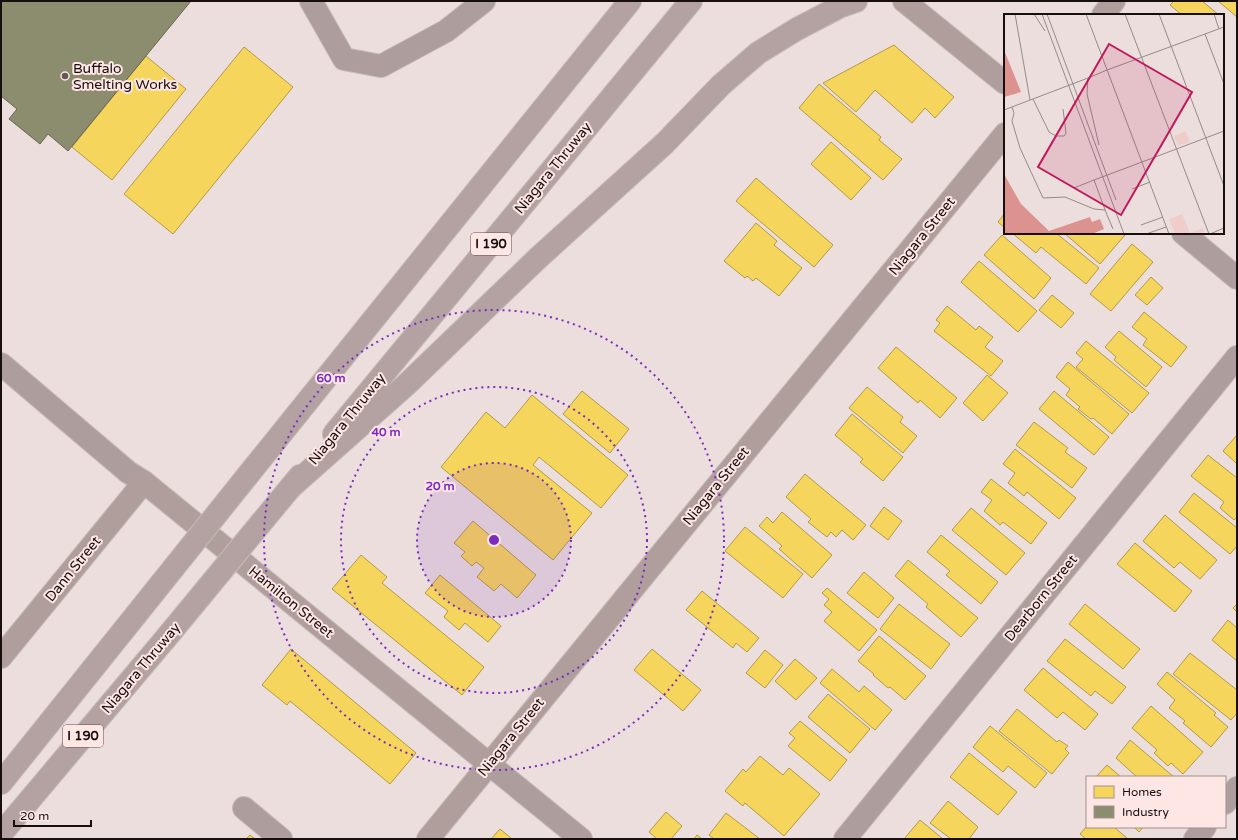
<svg xmlns="http://www.w3.org/2000/svg" width="1238" height="840" font-family="'Varela Round',sans-serif">
  <style>
    .homes { fill: #f6d55c; stroke: #b39a45 }
    .industry { fill: #8c8c6e; stroke: #696651 }
    .lines { fill: none; stroke-linecap: round; stroke-linejoin: round }
    .minor-casing { stroke: #c4bab9; stroke-width: 24 }
    .major-casing { stroke: #c4bab9; stroke-width: 24 }
    .highway-casing { stroke: #c4bab9; stroke-width: 24 }
    .minor { stroke: #ad9d9c; stroke-width: 22 }
    .major { stroke: #b09e9d; stroke-width: 22 }
    .highway { stroke: #b4a2a2; stroke-width: 22 }
    .highway-bridge-casing { stroke: #c4bab9; stroke-width: 24; stroke-linecap: butt }
    .highway-bridge { stroke: #b4a2a2; stroke-width: 22 }
    .ring { fill: none; stroke: #7b2cbf; stroke-width: 2; stroke-dasharray: 2 4 }
    .poi-dot { fill: #615756; stroke: #fee6e4; stroke-width: 1.5 }
    .labels { text-anchor: middle; dominant-baseline: central; stroke-width: 4; stroke-linejoin: round; paint-order: stroke }
    .shield { fill: #fee6e4; stroke: #5c504e; stroke-width: 1 }
    .shield-label { font-size: 13px; font-weight: bold; fill: #170f0e }
    .poi-label { font-size: 14px; fill: #170f0e; stroke: #fee6e4; text-anchor: start }
    .street-label { font-size: 14px; fill: #170f0e; stroke: #fee6e4 }
    .inset-road { fill: none; stroke: #968b8a; stroke-width: 1 }
    .view { fill: #c2185b; fill-opacity: 0.15; stroke: #c2185b; stroke-width: 2 }
    .inset-edge { fill: none; stroke: #170f0e; stroke-width: 2 }
    .centre { fill: #7b2cbf; stroke: #fee6e4; stroke-width: 2 }
    .ring-label { font-size: 12px; text-anchor: middle; font-weight: bold; fill: #7b2cbf; stroke: #fee6e4; stroke-width: 4; stroke-linejoin: round; paint-order: stroke }
  </style>
  <rect width="100%" height="100%" fill="#ebdedd"/>
  <g class="homes">
    <polygon points="1174,1 1202,1 1219,15 1182,15 1170,5"/>
    <polygon points="1218,1 1237,1 1237,17"/>
    <polygon points="894,45 954,97 935,118 925,108 912,123 875,90 856,112 823,83"/>
    <polygon points="244,47 293,87 173,234 124,194"/>
    <polygon points="146,56 186,89 112,180 72,147"/>
    <polygon points="819,84 881,137 879,140 902,159 883,180 799,108"/>
    <polygon points="831,142 871,178 851,200 811,164"/>
    <polygon points="756,178 833,245 814,267 736,201"/>
    <polygon points="1005,213 1005,228 998,222"/>
    <polygon points="756,223 777,241 774,245 802,268 779,296 756,278 753,281 747,276 745,278 724,261"/>
    <polygon points="1012,233 1056,233 1099,268 1086,284 1041,247 1036,253"/>
    <polygon points="1064,233 1122,233 1125,235 1100,264"/>
    <polygon points="1002,235 1051,278 1034,299 984,255"/>
    <polygon points="1132,244 1153,262 1111,311 1090,294"/>
    <polygon points="979,261 1037,311 1018,332 961,282"/>
    <polygon points="1151,277 1163,288 1147,305 1135,295"/>
    <polygon points="1052,295 1074,313 1061,328 1039,310"/>
    <polygon points="947,306 976,330 979,326 993,337 985,347 1003,361 991,376 934,331 940,323 936,320"/>
    <polygon points="1144,312 1187,347 1171,367 1143,345 1147,339 1132,327"/>
    <polygon points="1119,331 1162,367 1146,387 1114,360 1116,357 1105,347"/>
    <polygon points="1086,341 1149,393 1132,413 1076,367 1083,359 1076,353"/>
    <polygon points="896,347 957,398 940,418 920,400 918,403 878,368"/>
    <polygon points="1068,362 1129,414 1112,434 1093,418 1091,419 1078,409 1080,407 1066,395 1070,389 1056,377"/>
    <polygon points="987,375 1008,393 983,421 963,403"/>
    <polygon points="867,387 903,417 900,422 917,436 903,453 849,408"/>
    <polygon points="582,391 629,429 610,453 563,414"/>
    <polygon points="1054,391 1109,437 1094,455 1039,409"/>
    <polygon points="532,395 628,475 601,508 539,457 533,465 592,513 553,560 441,467 486,412 505,428"/>
    <polygon points="852,414 903,457 883,481 860,462 863,459 835,435"/>
    <polygon points="1034,422 1068,448 1065,452 1087,468 1072,488 1016,445"/>
    <polygon points="1237,435 1237,464 1223,451"/>
    <polygon points="1015,449 1076,498 1059,519 1027,492 1024,496 1008,483 1015,473 1003,464"/>
    <polygon points="1208,455 1237,478 1237,517 1234,520 1220,508 1224,502 1191,476"/>
    <polygon points="805,474 866,525 853,540 842,530 836,537 831,532 827,537 808,522 811,519 786,497"/>
    <polygon points="991,479 1047,523 1031,544 1003,522 1000,525 984,511 992,500 981,492"/>
    <polygon points="1194,493 1237,528 1237,546 1230,554 1179,512"/>
    <polygon points="884,507 902,521 888,540 870,526"/>
    <polygon points="971,508 1025,553 1006,575 952,530"/>
    <polygon points="782,512 832,555 812,578 779,549 782,546 759,526 767,517 773,523"/>
    <polygon points="1165,515 1217,560 1200,579 1180,562 1174,568 1143,541"/>
    <polygon points="473,521 536,575 517,598 501,584 494,591 477,577 484,568 476,562 472,566 461,556 465,552 454,543"/>
    <polygon points="745,527 803,574 783,598 725,551"/>
    <polygon points="941,535 998,582 981,604 946,575 950,571 927,552"/>
    <polygon points="1135,543 1192,591 1175,612 1117,564"/>
    <polygon points="361,555 387,577 382,583 484,667 462,695 332,589"/>
    <polygon points="908,560 978,618 961,637 926,607 928,604 895,576"/>
    <polygon points="864,572 894,598 878,618 847,593"/>
    <polygon points="440,575 501,626 488,642 465,623 459,630 444,617 448,611 425,593"/>
    <polygon points="827,588 877,630 859,651 824,621 832,612 824,605 829,599 822,593"/>
    <polygon points="702,591 759,638 747,652 736,643 733,648 686,610"/>
    <polygon points="899,604 950,644 931,669 880,629"/>
    <polygon points="1085,604 1140,649 1123,669 1069,624"/>
    <polygon points="1237,604 1237,612 1233,608"/>
    <polygon points="1228,620 1237,628 1237,661 1212,640"/>
    <polygon points="879,636 926,676 905,700 890,687 888,688 873,675 874,674 858,661"/>
    <polygon points="1065,639 1126,687 1112,704 1095,691 1091,696 1047,661"/>
    <polygon points="291,649 416,753 390,784 290,701 287,705 262,685"/>
    <polygon points="652,649 701,690 683,711 634,670"/>
    <polygon points="765,650 783,665 765,688 746,673"/>
    <polygon points="1190,653 1237,690 1237,713 1231,720 1173,674"/>
    <polygon points="795,659 817,678 796,700 775,681"/>
    <polygon points="1043,668 1098,714 1085,730 1063,712 1057,718 1024,690"/>
    <polygon points="832,669 859,692 864,686 892,710 875,730 820,683"/>
    <polygon points="1167,672 1216,713 1214,715 1228,727 1211,747 1183,723 1185,721 1169,708 1175,700 1157,684"/>
    <polygon points="828,694 870,729 850,753 808,717"/>
    <polygon points="1151,706 1203,752 1183,774 1171,763 1168,766 1154,753 1157,750 1132,728"/>
    <polygon points="1017,709 1057,742 1059,740 1068,746 1065,749 1069,753 1052,774 999,731"/>
    <polygon points="800,721 847,760 830,781 788,746 795,738 789,733"/>
    <polygon points="990,726 1047,773 1035,788 1008,766 1003,772 973,747"/>
    <polygon points="1130,740 1174,777 1137,777 1116,758"/>
    <polygon points="969,753 1017,792 998,815 950,777"/>
    <polygon points="760,756 783,775 789,768 820,794 784,836 745,803 743,806 725,791 743,769 746,772"/>
    <polygon points="1107,765 1121,777 1096,777"/>
    <polygon points="948,801 978,827 969,839 951,839 930,823"/>
    <polygon points="666,812 682,826 671,839 657,839 649,832"/>
    <polygon points="726,813 760,839 714,839 709,835"/>
    <polygon points="920,820 943,839 904,839"/>
    <polygon points="1087,826 1114,827 1128,839 1086,839 1080,834"/>
    <polygon points="1134,827 1143,827 1139,832"/>
    <polygon points="500,829 512,839 491,839"/>
    <polygon points="250,835 255,839 246,839"/>
    <polygon points="697,835 702,839 694,839"/>
  </g>
  <polygon class="industry" points="1,1 191,1 68,151 48,134 40,144 9,119 17,109 1,96"/>
  <g class="lines">
    <defs>
      <g id="minor">
        <polyline points="311,1 344,59 381,66 446,31 484,1"/>
        <polyline points="1183,233 1237,278"/>
        <polyline points="1,364 128,472 144,482"/>
        <polyline points="489,764 581,839"/>
        <polyline points="1225,803 1237,788"/>
        <polyline points="244,808 281,839"/>
        <polyline points="845,839 1237,357"/>
        <polyline points="1195,839 1205,827"/>
      </g>
      <g id="major">
        <polyline points="904,1 1005,83"/>
        <polyline points="1103,15 1114,1"/>
        <polyline points="1,657 144,482 489,764"/>
        <polyline points="428,839 1005,134"/>
      </g>
      <g id="highway">
        <polyline points="334,434 691,1"/>
        <polyline points="248,475 630,1"/>
        <polyline points="291,487 406,385 537,259 665,143 721,85 758,53 797,29 839,7 856,1"/>
        <polyline points="261,523 300,476"/>
        <polyline points="1,783 135,616"/>
        <polyline points="1,834 166,638"/>
      </g>
    </defs>
    <use href="#minor" class="minor-casing"/>
    <use href="#major" class="major-casing"/>
    <use href="#highway" class="highway-casing"/>
    <use href="#minor" class="minor"/>
    <use href="#major" class="major"/>
    <use href="#highway" class="highway"/>
    <defs>
      <g id="highway-bridge">
        <polyline points="135,616 248,475"/>
        <polyline points="166,638 261,523"/>
      </g>
    </defs>
    <use href="#highway-bridge" class="highway-bridge-casing"/>
    <use href="#highway-bridge" class="highway-bridge"/>
  </g>
  <circle cx="494" cy="540" r="77" fill="#7b2cbf" fill-opacity=".12"/>
  <g class="ring">
    <circle cx="494" cy="540" r="77"/>
    <circle cx="494" cy="540" r="153"/>
    <circle cx="494" cy="540" r="230"/>
  </g>
  <circle class="poi-dot" cx="65" cy="76" r="4"/>
  <g class="labels">
    <g class="shield">
      <rect x="471" y="233" width="40" height="22" rx="3"/>
      <rect x="63" y="725" width="40" height="22" rx="3"/>
    </g>
    <g class="shield-label">
      <text x="491" y="244">I 190</text>
      <text x="83" y="736">I 190</text>
    </g>
    <g class="poi-label">
      <text x="73" y="68">Buffalo<tspan x="73" dy="16">Smelting Works</tspan></text>
    </g>
    <g class="street-label">
      <text transform="translate(553 168) rotate(-51)">Niagara Thruway</text>
      <text transform="translate(922 236) rotate(-51)">Niagara Street</text>
      <text transform="translate(347 419) rotate(-51)">Niagara Thruway</text>
      <text transform="translate(716 486) rotate(-51)">Niagara Street</text>
      <text transform="translate(73 569) rotate(-51)">Dann Street</text>
      <text transform="translate(1041 598) rotate(-51)">Dearborn Street</text>
      <text transform="translate(291 602) rotate(39)">Hamilton Street</text>
      <text transform="translate(141 668) rotate(-50)">Niagara Thruway</text>
      <text transform="translate(511 737) rotate(-51)">Niagara Street</text>
    </g>
  </g>
  <g transform="translate(1004 14)">
    <rect width="220" height="220" fill="#ebdedd"/>
    <path d="M182,117L186,128L174,132L170,122ZM178,200L186,219L199,214L200,218L195,220H171L165,205Z" fill="#f0cdca"/>
    <path d="M0,36L17,78L0,83ZM0,160L17,190L45,217L86,203L88,208L96,205L100,215L88,220H0Z" fill="#dc928e"/>
    <path class="inset-road" d="M11,0L26,86M30,0L41,17M38,0L120,220M43,0L112,186M82,0L165,220M121,0L205,220M155,0L220,172M210,0L215,15M201,20L220,70M103,56L220,13M84,64L103,56M84,64L83,80L95,131M29,85L45,118L52,122H60L62,119L59,95M8,93L10,99L8,107L16,134L39,184L61,183L90,195L101,196M0,96L84,64M138,148L220,117M70,174L90,166M128,175L146,168M103,201L109,215M103,201L90,166L138,148M137,211L159,203M142,220L162,213M206,220L220,214"/>
    <path class="view" d="M105,30L188,78L117,201L34,153Z"/>
    <rect width="220" height="220" class="inset-edge"/>
  </g>
  <circle cx="494" cy="540" r="6" class="centre"/>
  <g class="ring-label">
    <text x="331" y="382">60 m</text>
    <text x="386" y="436">40 m</text>
    <text x="440" y="490">20 m</text>
  </g>
  <rect width="1238" height="840" fill="none" stroke="#170f0e" stroke-width="4"/>
  <rect x="1086" y="776" width="140" height="52" fill="#fee6e4" stroke="#a2908e"/>
  <rect x="1094" y="786" width="20" height="12" fill="#f6d55c" stroke="#a2908e"/>
  <text x="1122" y="796" font-size="12" fill="#170f0e">Homes</text>
  <rect x="1094" y="806" width="20" height="12" fill="#8c8c6e" stroke="#a2908e"/>
  <text x="1122" y="816" font-size="12" fill="#170f0e">Industry</text>
  <path d="M14 820v6h77v-6" fill="none" stroke="#170f0e" stroke-width="2"/>
  <text x="20" y="820" font-size="12" fill="#170f0e" stroke="#fee6e4" stroke-width="3" paint-order="stroke">20 m</text>
</svg>
